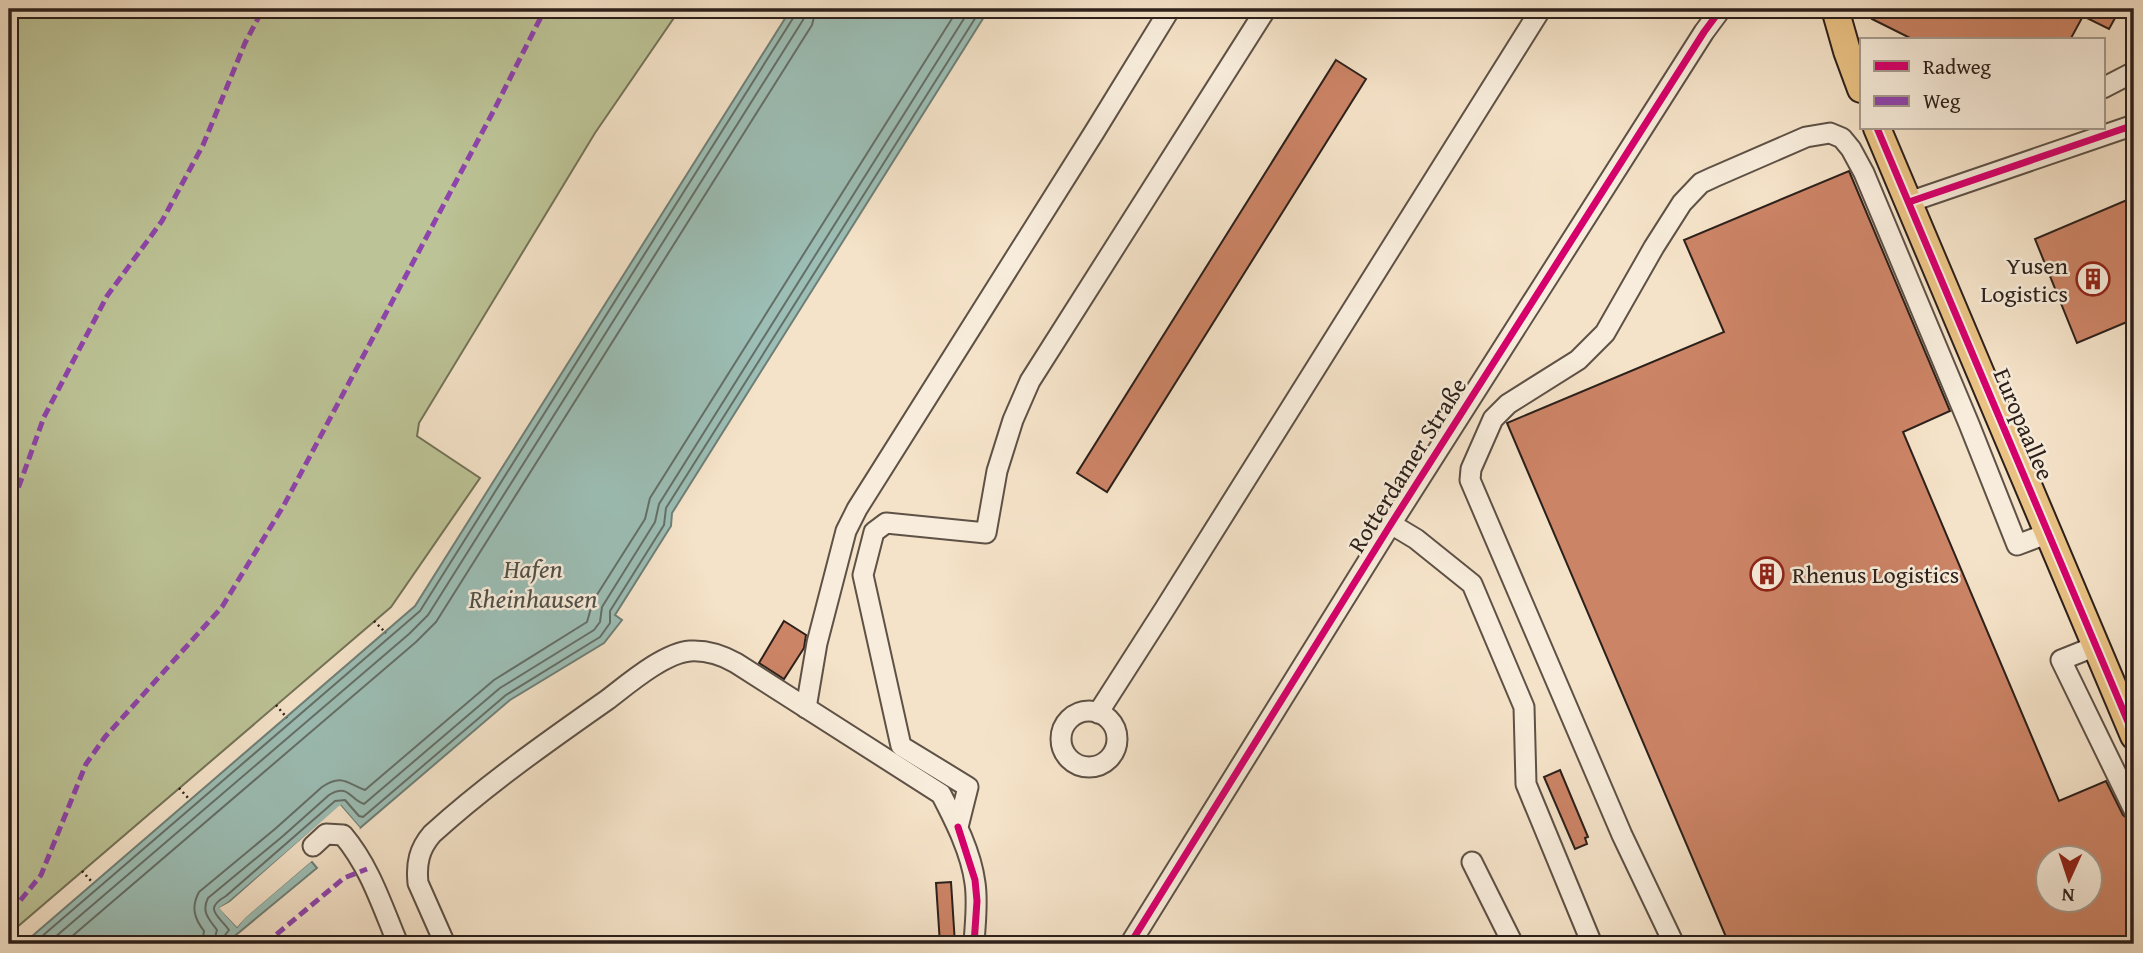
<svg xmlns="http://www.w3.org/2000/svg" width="2143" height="953" font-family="'Gentium Book Plus',serif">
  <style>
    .green { fill: #bcc396; stroke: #747258; stroke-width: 2 }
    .water { fill: #9cbeb5; stroke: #6f7f77; stroke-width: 2 }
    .pier { fill: #f5e3c9 }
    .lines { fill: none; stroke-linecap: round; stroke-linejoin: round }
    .shore { stroke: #646f68; stroke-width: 2 }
    .building { fill: #cc8466; stroke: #2c201b; stroke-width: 2; fill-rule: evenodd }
    .minor-casing { stroke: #5e5146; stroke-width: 23 }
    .major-casing { stroke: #2c201b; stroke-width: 30 }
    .path { stroke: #2c201b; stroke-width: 2.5; stroke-dasharray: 2 3.5; stroke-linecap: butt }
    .minor { stroke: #f8eddc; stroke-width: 19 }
    .major { stroke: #eac284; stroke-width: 26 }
    .quiet { stroke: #8e44ad; stroke-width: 5; stroke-dasharray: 10 5; stroke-linecap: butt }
    .cycleway-casing { stroke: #f8eddc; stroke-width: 11 }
    .cycleway { stroke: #d6006c; stroke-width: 7 }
    .labels { text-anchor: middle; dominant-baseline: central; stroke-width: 5; stroke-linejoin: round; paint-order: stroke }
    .poi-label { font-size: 24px; fill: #2c201b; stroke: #f8eddc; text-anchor: end }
    .street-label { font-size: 24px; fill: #2c201b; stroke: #f8eddc }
    .water-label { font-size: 26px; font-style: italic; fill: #4e4f49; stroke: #f8eddc }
  </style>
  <rect width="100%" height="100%" fill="#f5e3c9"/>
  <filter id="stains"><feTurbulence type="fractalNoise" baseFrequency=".00286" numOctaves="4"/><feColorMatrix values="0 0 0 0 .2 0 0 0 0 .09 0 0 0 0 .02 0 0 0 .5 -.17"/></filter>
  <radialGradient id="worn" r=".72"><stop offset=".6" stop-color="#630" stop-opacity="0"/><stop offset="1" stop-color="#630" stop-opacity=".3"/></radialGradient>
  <polygon class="green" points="9,9 680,9 595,133 419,423 417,436 480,478 391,607 9,934"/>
  <polygon class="water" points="791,9 989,9 672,513 671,526 615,615 622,620 604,643 510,700 360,828 341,806 229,902 220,908 237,927 244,918 311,861 317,868 225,944 23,944 415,606"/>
  <polygon class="pier" points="340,805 360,828 358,831 340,810 301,844 299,848 225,909 237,922 309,858 314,859 245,918 237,927 219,908 230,902"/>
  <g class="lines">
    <g class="shore">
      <polyline points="33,944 420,611 795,15 796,9"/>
      <polyline points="47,944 409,634 428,615 803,20 805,9"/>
      <polyline points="63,944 416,642 436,622 812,25 816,9"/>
      <path d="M202,944L204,931C194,918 191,907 199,892L275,829L322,787C342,773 348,784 365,790L494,680L587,622L593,601L645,519L650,498L958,9"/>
      <path d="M213,944L217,930C209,919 201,912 208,898L283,836L329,795C349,783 350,800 364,804L500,688L594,630L600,622L602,607L655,522L659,504L970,9"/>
      <path d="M222,944V939L229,930C218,915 203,909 226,896L335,801L345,800L359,816L363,817L506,695L600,637L610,623V611L664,525L666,508L981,9"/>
    </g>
  </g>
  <g class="building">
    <polygon points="1877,9 2120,9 2109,29 2083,16 2070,40 1914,40 1872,19"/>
    <polygon points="1336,60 1366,79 1107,492 1077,473"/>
    <path d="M1849,171L1950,411L1903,432L2059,801L2106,781L2123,815L2131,821L2134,830V944H1729L1507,423L1724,332L1684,240ZM2048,858H2090V900H2048Z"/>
    <polygon points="2134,197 2134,319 2077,343 2035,239"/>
    <polygon points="784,621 806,635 804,648 784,679 759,663"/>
    <polygon points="1560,770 1588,837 1585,838 1587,844 1575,849 1544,777"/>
    <polygon points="951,882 955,944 940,944 936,883"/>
  </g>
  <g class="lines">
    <defs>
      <g id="minor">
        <polyline points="2103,88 2134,72"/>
        <polyline points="1909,202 2134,125"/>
        <polyline points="1391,524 1416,539 1472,584 1524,707 1526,784 1592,944"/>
        <polyline points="2096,646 2061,660 2134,810"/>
        <polyline points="806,708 817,643 846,531 857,509 1095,131 1170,9"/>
        <circle cx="1089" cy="739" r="28"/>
        <polyline points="1098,713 1164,610 1541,9"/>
        <polyline points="958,827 968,787 901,746 863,575 874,532 886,523 986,533 997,471 1013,420 1030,381 1266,9"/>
        <path d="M313,846L326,834L343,835C370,867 382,906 398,944"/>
        <polyline points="1472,862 1513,944"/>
        <path d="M445,944L418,883C416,864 419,849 432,834C486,785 547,742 607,700C628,684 664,653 690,651C707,650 722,655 736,663L941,794C955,821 971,852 975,883C978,903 975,924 974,944"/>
        <polyline points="1130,944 1391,524 1704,32 1721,9"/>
        <polyline points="1674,944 1622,835 1470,480 1471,469 1493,419 1508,404 1578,360 1605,333 1654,247 1682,203 1701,183 1714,177 1806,137 1830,133 1842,138 1851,149 1864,173 1969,424 2017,545 2049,533"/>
      </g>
      <g id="major">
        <polyline points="1835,9 1847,51 1861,89"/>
        <polyline points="1877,128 2134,736"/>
      </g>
    </defs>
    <use href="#minor" class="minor-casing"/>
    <use href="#major" class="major-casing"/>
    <g class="path">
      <polyline points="374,621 386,633"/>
      <polyline points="276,705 287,718"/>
      <polyline points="179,788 190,800"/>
      <polyline points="82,871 93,883"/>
    </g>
    <use href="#minor" class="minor"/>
    <use href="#major" class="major"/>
    <g class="quiet">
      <polyline points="9,531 10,511 44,417 107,296 162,221 203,145 245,43 263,9"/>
      <polyline points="9,909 15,907 41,875 86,764 105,737 222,607 284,505 494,110 545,9"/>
      <polyline points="265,944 344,878 367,869"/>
    </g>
    <defs>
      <g id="cycleway">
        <polyline points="1877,128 2134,736"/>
        <polyline points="1909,202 2134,125"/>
        <polyline points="958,827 975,880 977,901 974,944"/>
        <polyline points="1130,944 1391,524 1704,32 1721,9"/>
      </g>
    </defs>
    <use href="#cycleway" class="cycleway-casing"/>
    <use href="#cycleway" class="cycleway"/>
  </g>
  <defs>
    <symbol id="building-ring" viewBox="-11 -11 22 22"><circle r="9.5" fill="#f8eddc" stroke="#8f2418" stroke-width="1.5"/><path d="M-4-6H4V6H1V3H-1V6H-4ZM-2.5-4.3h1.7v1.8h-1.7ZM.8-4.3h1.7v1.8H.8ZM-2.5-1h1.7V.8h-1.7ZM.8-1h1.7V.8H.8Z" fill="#8f2418"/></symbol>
  </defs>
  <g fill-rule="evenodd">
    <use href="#building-ring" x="2074" y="260" width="38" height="38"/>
    <use href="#building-ring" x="1748" y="555" width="38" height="38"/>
  </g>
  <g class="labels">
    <g class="poi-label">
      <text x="2068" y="265">Yusen<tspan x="2068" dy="28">Logistics</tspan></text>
      <text x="1792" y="574" text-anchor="start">Rhenus Logistics</text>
    </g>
    <g class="street-label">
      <text transform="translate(2024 424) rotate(67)">Europaallee</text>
      <text transform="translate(1407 465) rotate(-58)">Rotterdamer Straße</text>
    </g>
    <g class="water-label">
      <text x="533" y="568">Hafen<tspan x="533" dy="30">Rheinhausen</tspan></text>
    </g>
  </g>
  <rect width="2143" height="953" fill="none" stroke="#f5e3c9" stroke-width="35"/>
  <rect x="10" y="10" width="2122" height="932" fill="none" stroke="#2c201b" stroke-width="3.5"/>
  <rect x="18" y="18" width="2108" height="918" fill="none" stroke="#2c201b" stroke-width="2"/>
  <rect x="1860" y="38" width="245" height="91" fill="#f8eddc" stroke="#a69b8f" stroke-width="2"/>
  <rect x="1874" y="61" width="35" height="10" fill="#d6006c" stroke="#a69b8f" stroke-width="2"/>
  <text x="1923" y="74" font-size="21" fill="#2c201b">Radweg</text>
  <rect x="1874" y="96" width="35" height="10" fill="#8e44ad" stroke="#a69b8f" stroke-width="2"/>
  <text x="1923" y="108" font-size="21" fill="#2c201b">Weg</text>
  <g transform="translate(2069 879) rotate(183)"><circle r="33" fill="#f8eddc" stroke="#a69b8f" stroke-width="2"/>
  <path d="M0-5L12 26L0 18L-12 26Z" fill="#8f2418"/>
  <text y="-10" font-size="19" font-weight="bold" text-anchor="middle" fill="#2c201b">N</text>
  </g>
  <rect width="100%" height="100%" filter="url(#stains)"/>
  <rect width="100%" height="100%" fill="url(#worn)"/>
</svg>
